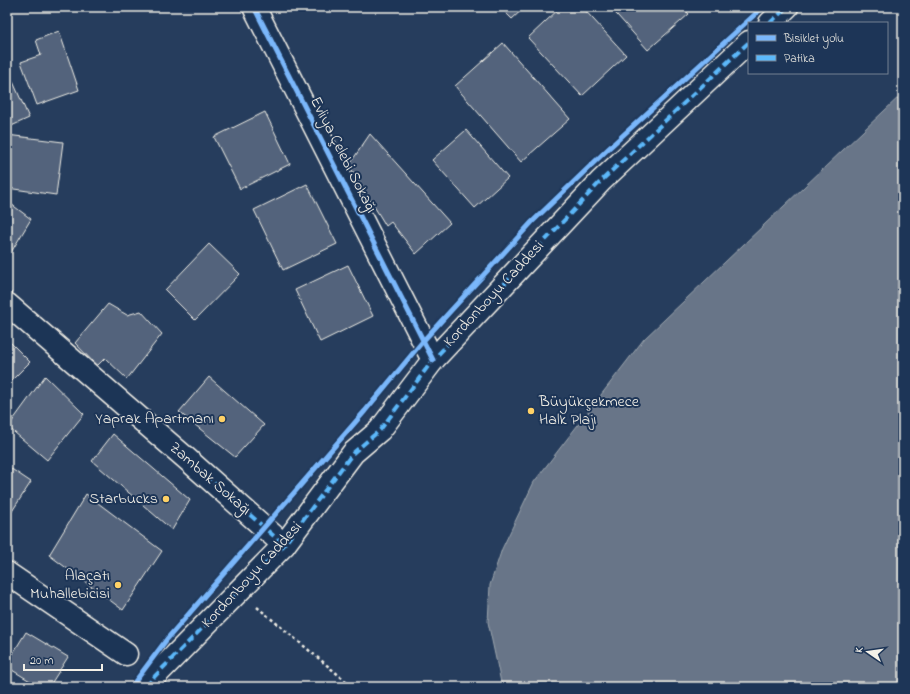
<svg xmlns="http://www.w3.org/2000/svg" width="910" height="694" font-family="'Indie Flower',sans-serif">
  <style>
    .water { fill: #677588; stroke: #9fa7ae }
    .building { fill: #52647b; stroke: #f4f1e8 }
    .lines { fill: none; stroke-linecap: round; stroke-linejoin: round }
    .street-casing { stroke: #f4f1e8; stroke-width: 25 }
    .path { stroke: #f4f1e8; stroke-width: 2.5; stroke-dasharray: 3 3; stroke-linecap: butt }
    .street { stroke: #1d3557; stroke-width: 22 }
    .quiet { stroke: #5cb8fa; stroke-width: 4; stroke-dasharray: 8 4; stroke-linecap: butt }
    .cycleway-casing { stroke: #1d3557; stroke-width: 8 }
    .cycleway { stroke: #7ab7fb; stroke-width: 5 }
    .poi-dot { fill: #ffd166; stroke: #1d3557; stroke-width: 1.5 }
    .labels { text-anchor: middle; dominant-baseline: central; stroke-width: 4; stroke-linejoin: round; paint-order: stroke }
    .street-label { font-size: 16px; fill: #f4f1e8; stroke: #1d3557 }
    .poi-label { font-size: 16px; fill: #f4f1e8; stroke: #1d3557; text-anchor: end }
  </style>
  <rect width="100%" height="100%" fill="#263d5d"/>
  <filter id="ink" filterUnits="userSpaceOnUse"><feTurbulence type="fractalNoise" baseFrequency=".025" numOctaves="2"/><feDisplacementMap in="SourceGraphic" scale="8" xChannelSelector="R" yChannelSelector="G"/><feConvolveMatrix kernelMatrix="1 2 1 2 8 2 1 2 1" color-interpolation-filters="sRGB"/></filter>
  <g filter="url(#ink)">
    <polygon class="water" points="903,93 903,687 502,687 488,622 490,585 502,549 534,482 644,339"/>
    <g class="building">
      <polygon points="500,7 525,7 512,19"/>
      <polygon points="561,7 582,7 626,55 582,96 528,38"/>
      <polygon points="610,7 682,7 689,14 648,50"/>
      <polygon points="59,31 79,90 37,105 21,62 41,55 36,40"/>
      <polygon points="503,43 570,119 521,162 455,86"/>
      <polygon points="7,68 29,118 7,128"/>
      <polygon points="265,112 290,164 240,189 214,137"/>
      <polygon points="466,130 508,178 475,208 432,160"/>
      <polygon points="370,134 450,223 416,254 391,222 386,226 349,165"/>
      <polygon points="7,135 63,142 56,195 7,188"/>
      <polygon points="307,184 337,244 283,270 254,210"/>
      <polygon points="7,201 31,219 7,259"/>
      <polygon points="209,244 240,274 195,320 165,290"/>
      <polygon points="348,265 373,316 320,342 295,290"/>
      <polygon points="108,304 127,315 141,311 162,334 127,379 105,358 97,366 75,343"/>
      <polygon points="7,339 30,362 7,385"/>
      <polygon points="45,376 84,414 47,460 8,427"/>
      <polygon points="209,377 264,425 235,457 179,412"/>
      <polygon points="113,434 190,500 172,530 92,461"/>
      <polygon points="7,466 31,482 7,519"/>
      <polygon points="86,494 162,551 123,610 49,555"/>
      <polygon points="26,632 68,657 49,687 40,687 7,667 7,663"/>
    </g>
    <g class="lines">
      <defs>
        <g id="street">
          <polyline points="254,7 433,360"/>
          <polyline points="770,23 787,7"/>
          <polyline points="7,304 187,459 284,545"/>
          <polyline points="7,573 126,654"/>
          <polyline points="146,687 155,676 284,545 353,453 380,430 433,360 601,181 749,42"/>
        </g>
      </defs>
      <use href="#street" class="street-casing"/>
      <polyline class="path" points="257,607 353,687"/>
      <use href="#street" class="street"/>
      <g class="quiet">
        <polyline points="770,23 787,7"/>
        <polyline points="187,459 284,545"/>
        <polyline points="146,687 155,676 284,545 353,453 380,430 433,360 601,181 749,42"/>
      </g>
      <defs>
        <g id="cycleway">
          <polyline points="254,7 433,360"/>
          <polyline points="131,687 167,639 365,411 423,341 532,222 609,148 763,7"/>
        </g>
      </defs>
      <use href="#cycleway" class="cycleway-casing"/>
      <use href="#cycleway" class="cycleway"/>
    </g>
  </g>
  <g class="poi-dot">
    <circle cx="531" cy="411" r="4"/>
    <circle cx="222" cy="419" r="4"/>
    <circle cx="166" cy="499" r="4"/>
    <circle cx="118" cy="585" r="4"/>
  </g>
  <g class="labels">
    <g class="street-label">
      <text transform="translate(343 155) rotate(63)">Evliya Çelebi Sokağı</text>
      <text transform="translate(494 294) rotate(-47)">Kordonboyu Caddesi</text>
      <text transform="translate(210 479) rotate(41)">Zambak Sokağı</text>
      <text transform="translate(252 575) rotate(-47)">Kordonboyu Caddesi</text>
    </g>
    <g class="poi-label">
      <text x="539" y="402" text-anchor="start">Büyükçekmece<tspan x="539" dy="18">Halk Plajı</tspan></text>
      <text x="214" y="419">Yaprak Apartmanı</text>
      <text x="158" y="499">Starbucks</text>
      <text x="110" y="576">Alaçatı<tspan x="110" dy="18">Muhallebicisi</tspan></text>
    </g>
  </g>
  <rect width="910" height="694" fill="none" stroke="#1d3557" stroke-width="24"/>
  <rect x="12" y="12" width="886" height="670" fill="none" stroke="#f4f1e8" stroke-width="1.5" filter="url(#ink)"/>
  <rect x="748" y="22" width="140" height="52" fill="#1d3557" stroke="#738091"/>
  <rect x="756" y="35" width="20" height="6" fill="#7ab7fb" stroke="#738091"/>
  <text x="784" y="42" font-size="12" fill="#f4f1e8">Bisiklet yolu</text>
  <rect x="756" y="55" width="20" height="6" fill="#5cb8fa" stroke="#738091"/>
  <text x="784" y="62" font-size="12" fill="#f4f1e8">Patika</text>
  <g transform="translate(868 652) rotate(283)" stroke="#1d3557" stroke-width="3" paint-order="stroke">
  <path d="M0-3L7 15L0 10L-7 15Z" fill="#f4f1e8"/>
  <text y="-6" font-size="11" font-weight="bold" text-anchor="middle" fill="#f4f1e8">K</text>
  </g>
  <path d="M24 664v6h78v-6" fill="none" stroke="#f4f1e8" stroke-width="2"/>
  <text x="30" y="664" font-size="12" fill="#f4f1e8" stroke="#1d3557" stroke-width="3" paint-order="stroke">20 m</text>
</svg>
